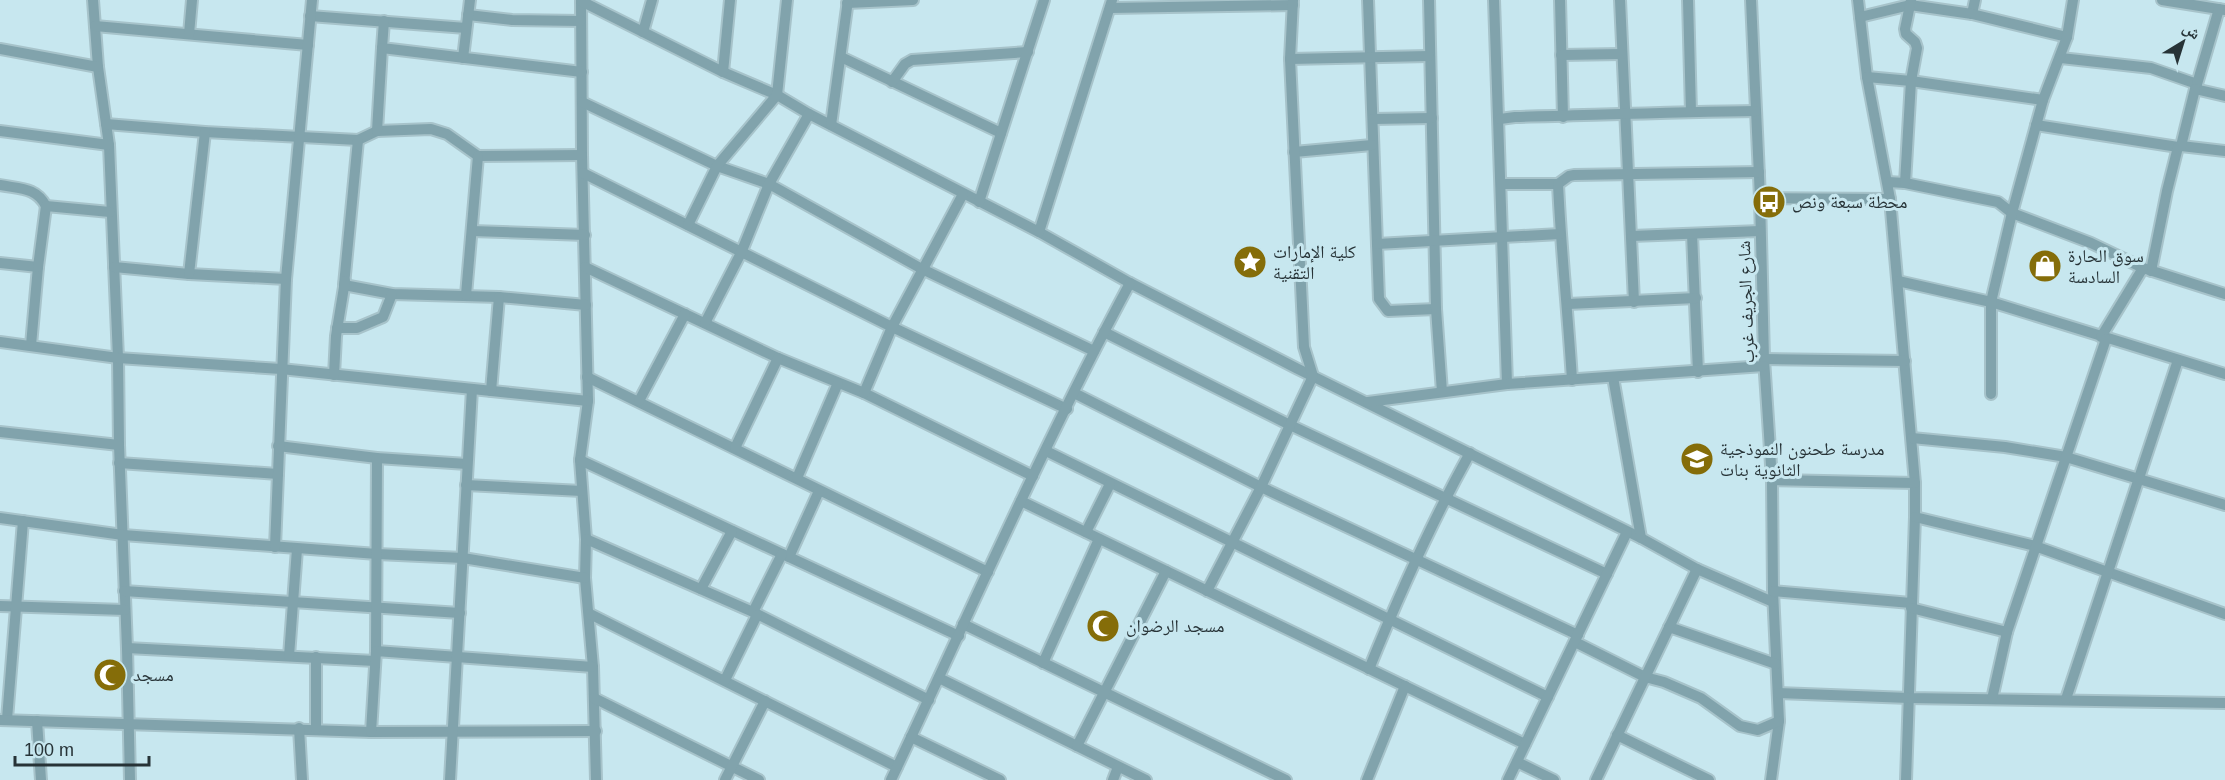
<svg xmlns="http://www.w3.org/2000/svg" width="2225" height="780" font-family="Arial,'Noto Naskh Arabic',sans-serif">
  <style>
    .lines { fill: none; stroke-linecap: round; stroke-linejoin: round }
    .minor-casing { stroke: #a7c3ca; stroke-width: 14 }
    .minor { stroke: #81a3ac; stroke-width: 10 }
    .labels { text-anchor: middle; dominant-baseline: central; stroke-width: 6; stroke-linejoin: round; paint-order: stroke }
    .poi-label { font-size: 18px; fill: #273337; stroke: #c7e7ef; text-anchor: start }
    .street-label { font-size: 18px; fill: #273337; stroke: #c7e7ef }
  </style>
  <rect width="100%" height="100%" fill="#c7e7ef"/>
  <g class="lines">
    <defs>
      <g id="minor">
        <polyline points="93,0 98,67 109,145 118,358 119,445 127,648 130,780"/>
        <polyline points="581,0 582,155 588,401 580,460 586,539 585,578 593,667 596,780"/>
        <polyline points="1368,0 1379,299 1388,311 1436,309"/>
        <polyline points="1429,0 1436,309 1442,392"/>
        <polyline points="1494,0 1507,384"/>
        <polyline points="1560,0 1563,117"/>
        <polyline points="1620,0 1634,302"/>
        <polyline points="1688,0 1691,112"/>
        <polyline points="1751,0 1760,198 1764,359 1772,480 1773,591 1779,721 1771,780"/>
        <polyline points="1858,0 1867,77 1890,199 1915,483 1915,517 1906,780"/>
        <polyline points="2162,0 2225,10"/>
        <polyline points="581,1 723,72 777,95 809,114 1039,232 1130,283 1296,368 1641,538 1697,569 1773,602"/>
        <polyline points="847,3 913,0"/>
        <polyline points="1110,8 1293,5"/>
        <polyline points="1972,14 1975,0"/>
        <polyline points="468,15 512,20 581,21"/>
        <polyline points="310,16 466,28"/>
        <polyline points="1860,17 1910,5 1972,14 2067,37"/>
        <polyline points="384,21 382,48 582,72"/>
        <polyline points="95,26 308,45"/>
        <polyline points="643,32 652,0"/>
        <polyline points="189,34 192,0"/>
        <polyline points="0,49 98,67"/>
        <polyline points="1561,55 1622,54"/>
        <polyline points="841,57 1001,133"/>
        <polyline points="463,58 470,0"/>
        <polyline points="2061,58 2151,68 2197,84 2195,89 2225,96"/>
        <polyline points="1290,59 1429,56"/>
        <polyline points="723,72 730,0"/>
        <polyline points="1867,77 1911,81 2043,100"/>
        <polyline points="892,82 905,64 912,60 1028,52"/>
        <polyline points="2197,84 2219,9"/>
        <polyline points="582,102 717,166 769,184 922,269 1094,351"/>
        <polyline points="1373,119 1432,118"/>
        <path d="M1500,119L1515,117C1595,115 1676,112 1756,111"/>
        <polyline points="106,124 205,132 358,140 377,131 431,129 447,134 478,156 582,155"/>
        <polyline points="831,125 848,0"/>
        <polyline points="2036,125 2178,147"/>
        <polyline points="0,131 109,145"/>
        <polyline points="377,131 382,48"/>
        <polyline points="358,140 344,285 392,294 499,297 586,305"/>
        <polyline points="2181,146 2225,151"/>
        <polyline points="1294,152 1372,145"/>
        <polyline points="583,173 892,327 1067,409"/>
        <polyline points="1888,182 1905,183 1998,202 2012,213 2091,243 2143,268 2225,294"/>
        <polyline points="1905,183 1911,81 1917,48 1915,42 1906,34 1905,29 1911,0"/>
        <polyline points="1501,184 1558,184 1569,176 1574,175 1759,172"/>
        <path d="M1558,184C1561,250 1568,314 1572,380"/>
        <path d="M0,185C20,189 36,187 46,206"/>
        <polyline points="1760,198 1890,199"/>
        <polyline points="979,202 1044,0"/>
        <polyline points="688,225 717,166 777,95 787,0"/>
        <polyline points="472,231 585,235"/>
        <polyline points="1039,232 1112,0"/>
        <polyline points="1692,234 1698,372"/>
        <polyline points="1632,236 1760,231"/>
        <polyline points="1377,244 1560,234"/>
        <polyline points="0,263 38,267 31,345"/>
        <polyline points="38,267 46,206 110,212"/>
        <polyline points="114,267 189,274 286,279"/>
        <polyline points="585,267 778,358 864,393 1033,476"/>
        <polyline points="2151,271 2167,191 2178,147 2181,146 2195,89"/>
        <polyline points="189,274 205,132"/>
        <polyline points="1898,281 1991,302 2225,374"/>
        <polyline points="466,295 478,156"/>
        <polyline points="1568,304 1696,298"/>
        <polyline points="705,323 741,253 769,184 809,114"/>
        <polyline points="337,328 357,328 383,317 392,294"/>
        <polyline points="1104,332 1290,425 1607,574"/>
        <polyline points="2101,337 2143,268"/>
        <polyline points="0,342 118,358 281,369 588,401"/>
        <polyline points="1764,359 1905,361"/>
        <polyline points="334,375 336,336 345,281"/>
        <polyline points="587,377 988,572"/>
        <polyline points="1613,377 1641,538"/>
        <polyline points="491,391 499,297"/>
        <polyline points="864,393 892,327 963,194"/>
        <polyline points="1074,393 1261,487 1578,635"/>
        <polyline points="1991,394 1991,302 2012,213 2043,100 2067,37 2073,0"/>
        <polyline points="639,401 685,314"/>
        <polyline points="1368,402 1507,384 1764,366"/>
        <polyline points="0,432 119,445"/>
        <polyline points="1912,438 2005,447 2066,457 2225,505"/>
        <polyline points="278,446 377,458 467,464"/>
        <polyline points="735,448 778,358"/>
        <polyline points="1046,451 1548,697"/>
        <polyline points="580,460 959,636"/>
        <polyline points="119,463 278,474"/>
        <polyline points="797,478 838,383"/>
        <polyline points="1772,480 1915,483"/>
        <polyline points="466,485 582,491"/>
        <polyline points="1021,501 1525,744"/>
        <polyline points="1915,517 2035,546 2225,614"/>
        <polyline points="0,518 123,535 377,554 463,558 585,578"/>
        <polyline points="1086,532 1110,484"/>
        <polyline points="586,539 753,612 929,700"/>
        <polyline points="275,547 286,279 312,0"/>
        <polyline points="789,557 819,491"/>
        <polyline points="701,589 732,531"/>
        <polyline points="124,591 460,613"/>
        <polyline points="1207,591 1261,487 1313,376 1304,347 1290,59 1293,0"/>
        <polyline points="1773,591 1911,603"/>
        <polyline points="0,606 125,610"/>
        <polyline points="1911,608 2007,632"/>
        <polyline points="753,612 782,554"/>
        <polyline points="590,614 897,767"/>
        <polyline points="963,624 1286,780"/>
        <polyline points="1669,627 1776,664"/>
        <polyline points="1575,642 1645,677 1664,682 1701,698 1740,726 1758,730 1779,721"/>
        <polyline points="127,648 375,661"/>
        <polyline points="376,651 377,458"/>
        <polyline points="289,656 297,549"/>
        <polyline points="1043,663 1099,539"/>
        <path d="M1369,669C1399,595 1431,523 1470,453"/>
        <polyline points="939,678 1146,780"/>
        <polyline points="725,680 757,615"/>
        <polyline points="1778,693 1909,698 2225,703"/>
        <polyline points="594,698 759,780"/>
        <polyline points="1992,699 2007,632 2106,339"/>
        <polyline points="2066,699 2178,360"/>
        <polyline points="7,719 23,521"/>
        <polyline points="0,720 371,732 596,731"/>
        <polyline points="37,721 41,780"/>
        <polyline points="299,728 302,780"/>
        <polyline points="316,729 316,657"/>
        <polyline points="371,732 376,651 593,667"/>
        <polyline points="1617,735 1709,780"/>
        <polyline points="911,737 1000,780"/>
        <polyline points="1077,746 1166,571"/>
        <polyline points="1517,762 1554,780"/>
        <polyline points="450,780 472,389"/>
        <polyline points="725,780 765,701"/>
        <path d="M891,780C969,614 1043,445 1130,283"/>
        <polyline points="1113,780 1118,767"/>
        <polyline points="1367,780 1405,686"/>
        <polyline points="1508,780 1627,532"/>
        <polyline points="1596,780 1697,569"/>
      </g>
    </defs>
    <use href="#minor" class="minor-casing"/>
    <use href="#minor" class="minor"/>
  </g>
  <defs>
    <symbol id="bus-disc" viewBox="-11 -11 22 22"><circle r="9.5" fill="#856d09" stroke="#c7e7ef"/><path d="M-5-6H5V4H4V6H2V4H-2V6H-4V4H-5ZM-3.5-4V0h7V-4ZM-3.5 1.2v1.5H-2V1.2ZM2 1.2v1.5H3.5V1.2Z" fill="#fff"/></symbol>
    <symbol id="sight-disc" viewBox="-11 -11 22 22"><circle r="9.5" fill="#856d09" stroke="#c7e7ef"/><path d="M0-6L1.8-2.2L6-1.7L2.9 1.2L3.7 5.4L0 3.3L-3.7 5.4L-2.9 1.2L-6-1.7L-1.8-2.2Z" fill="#fff"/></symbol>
    <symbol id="shop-disc" viewBox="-11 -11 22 22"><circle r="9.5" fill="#856d09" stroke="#c7e7ef"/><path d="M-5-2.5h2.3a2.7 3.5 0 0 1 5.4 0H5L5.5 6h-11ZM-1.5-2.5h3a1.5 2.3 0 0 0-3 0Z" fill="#fff"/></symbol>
    <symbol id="school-disc" viewBox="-11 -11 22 22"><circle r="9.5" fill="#856d09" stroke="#c7e7ef"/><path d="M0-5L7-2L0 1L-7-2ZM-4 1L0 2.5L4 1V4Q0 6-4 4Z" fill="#fff"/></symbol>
    <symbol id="mosque-disc" viewBox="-11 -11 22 22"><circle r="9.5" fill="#856d09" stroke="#c7e7ef"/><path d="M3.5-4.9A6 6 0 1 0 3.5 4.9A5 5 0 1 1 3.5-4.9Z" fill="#fff"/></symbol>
  </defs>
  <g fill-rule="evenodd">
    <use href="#bus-disc" x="1750" y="183" width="38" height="38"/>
    <use href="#sight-disc" x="1231" y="243" width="38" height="38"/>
    <use href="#shop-disc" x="2026" y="247" width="38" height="38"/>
    <use href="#school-disc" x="1678" y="440" width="38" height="38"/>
    <use href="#mosque-disc" x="1084" y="607" width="38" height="38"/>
    <use href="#mosque-disc" x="91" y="656" width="38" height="38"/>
  </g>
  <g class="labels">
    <g class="poi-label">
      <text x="1792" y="202">محطة سبعة ونص</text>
      <text x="1273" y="252">كلية الإمارات<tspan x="1273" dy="21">التقنية</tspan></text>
      <text x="2068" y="256">سوق الحارة<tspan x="2068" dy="21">السادسة</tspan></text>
      <text x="1720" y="449">مدرسة طحنون النموذجية<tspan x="1720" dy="21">الثانوية بنات</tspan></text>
      <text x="1126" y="626">مسجد الرضوان</text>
      <text x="133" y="675">مسجد</text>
    </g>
    <g class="street-label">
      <text transform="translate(1746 302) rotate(-92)">شارع الجريف غرب</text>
    </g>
  </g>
  <g transform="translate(2183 42) rotate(38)" stroke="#c7e7ef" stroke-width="4.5" paint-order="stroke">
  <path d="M0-4.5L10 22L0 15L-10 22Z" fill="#273337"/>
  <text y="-9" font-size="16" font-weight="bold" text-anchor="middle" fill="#273337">ش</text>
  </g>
  <path d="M15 756v9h134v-9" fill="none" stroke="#273337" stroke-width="3"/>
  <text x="24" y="756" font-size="18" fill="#273337" stroke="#c7e7ef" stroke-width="4.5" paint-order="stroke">100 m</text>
</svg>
